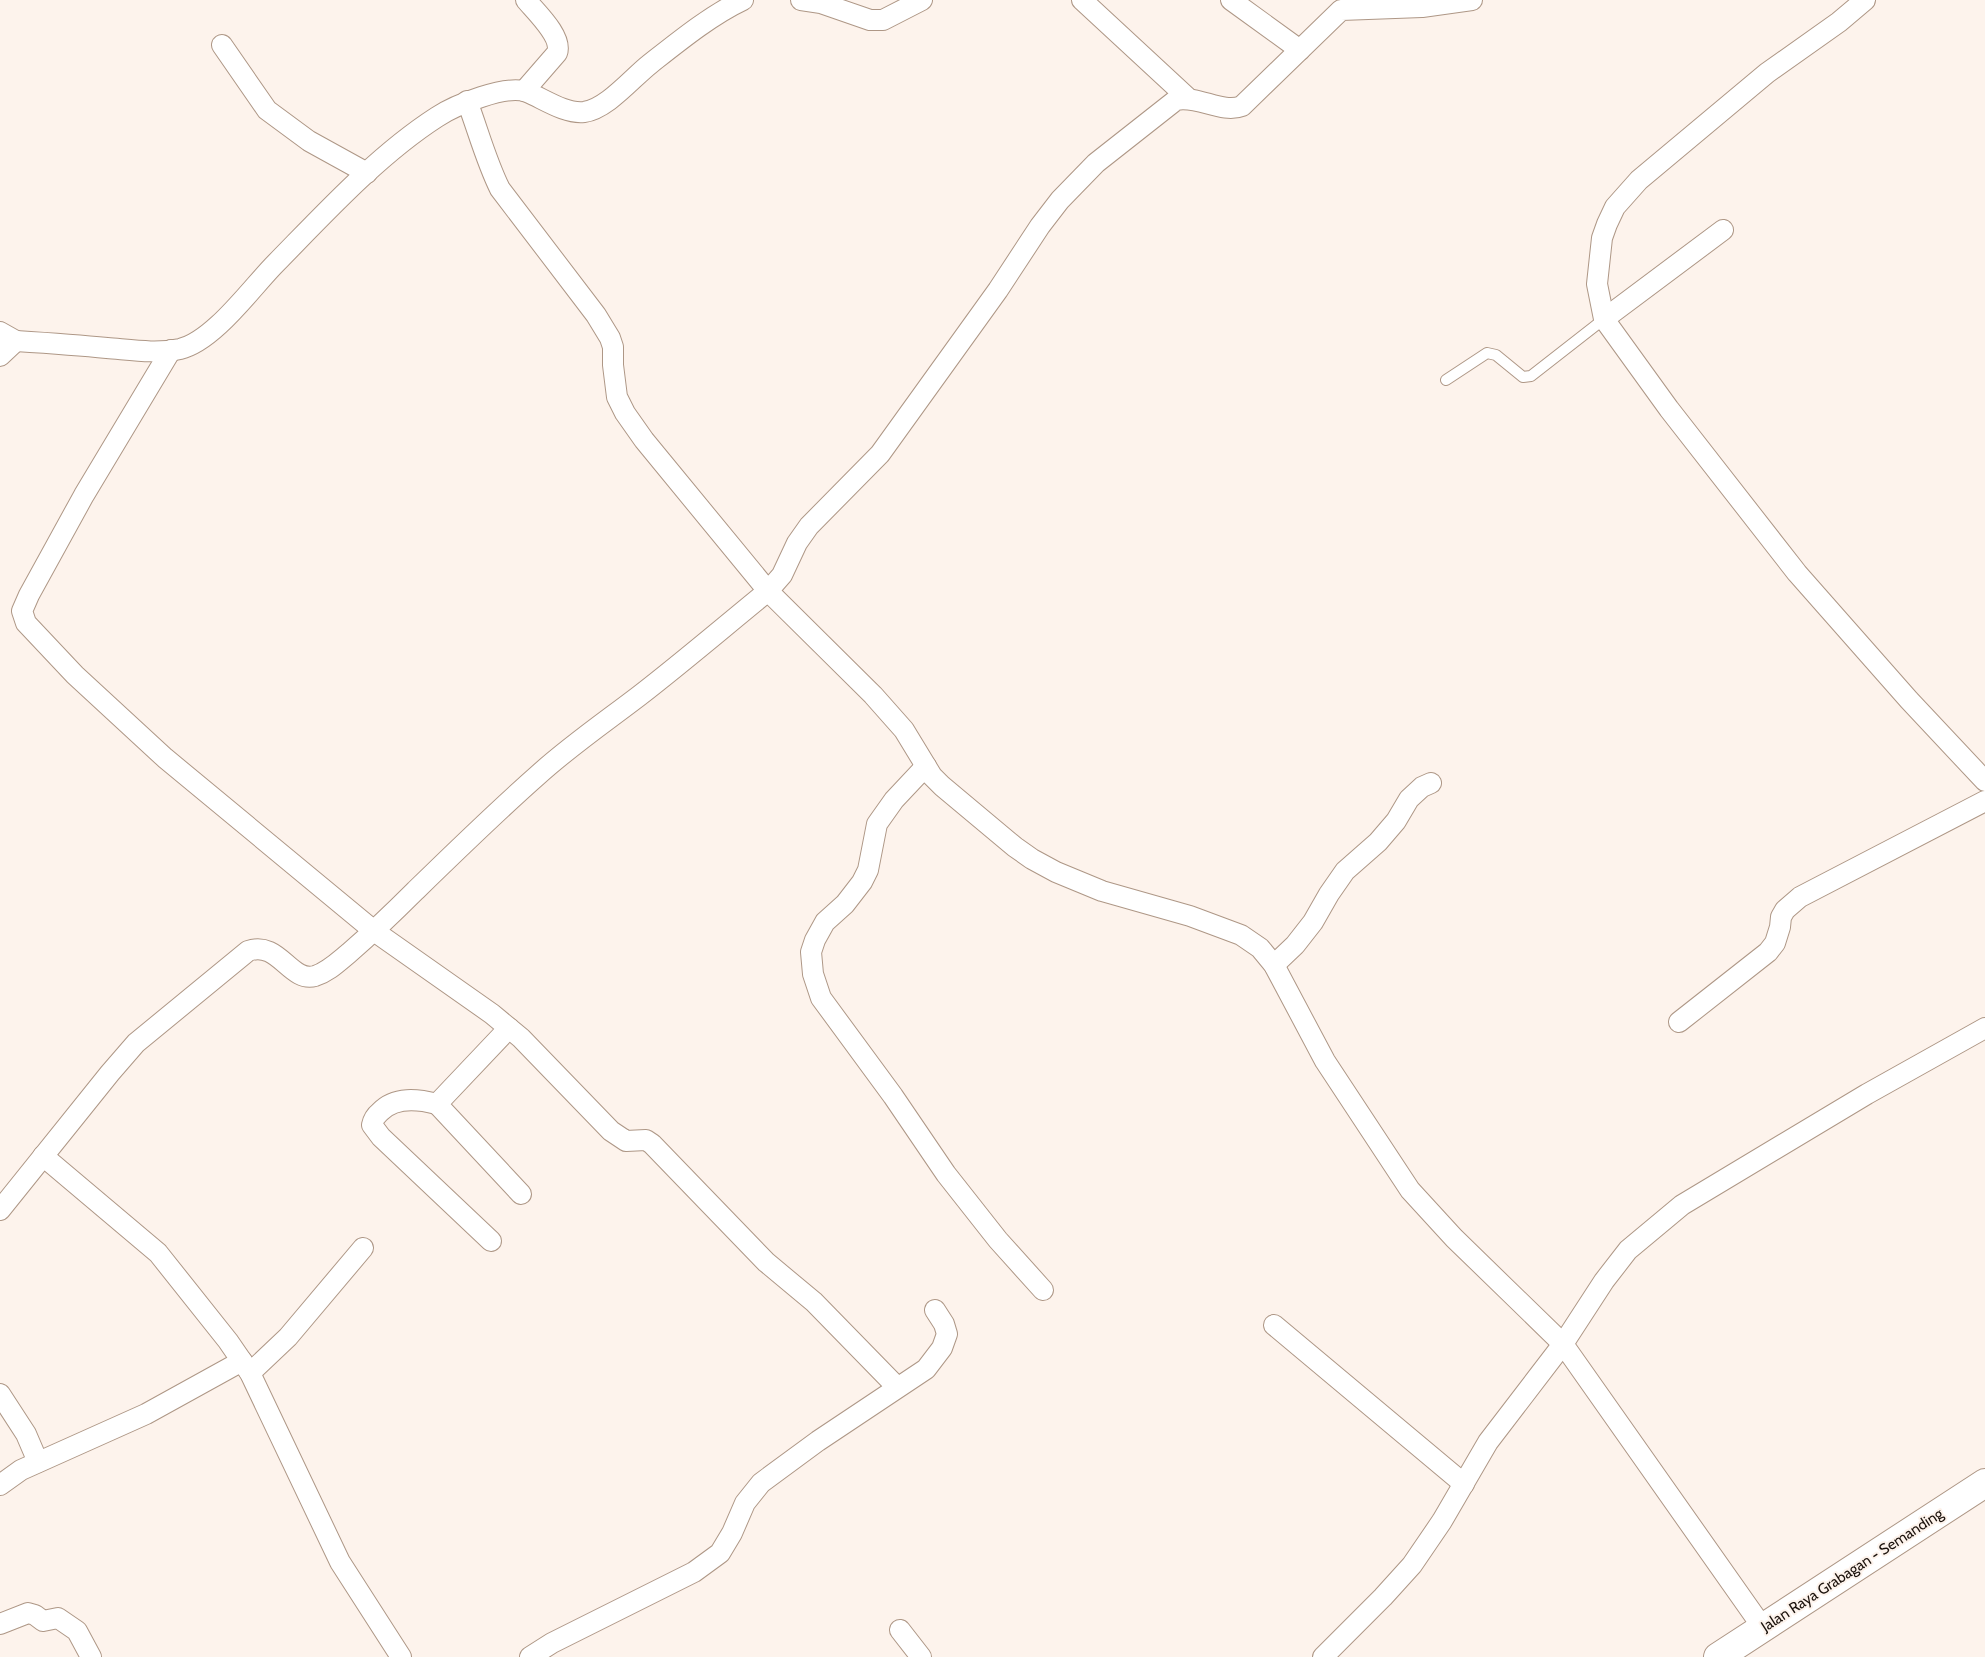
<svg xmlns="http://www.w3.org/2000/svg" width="1985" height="1657" font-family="Cabin,sans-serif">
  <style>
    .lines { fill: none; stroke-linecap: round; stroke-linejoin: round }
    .lane-casing { stroke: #ae9786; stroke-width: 12 }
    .street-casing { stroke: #ae9786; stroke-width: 22 }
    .secondary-casing { stroke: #ae9786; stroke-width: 30 }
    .lane { stroke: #fff; stroke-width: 10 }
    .street { stroke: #fff; stroke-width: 20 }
    .secondary { stroke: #fff; stroke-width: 28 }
    .labels { text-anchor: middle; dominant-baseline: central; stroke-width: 4; stroke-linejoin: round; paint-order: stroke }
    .street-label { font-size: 15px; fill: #1a110b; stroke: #fdf3ec }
  </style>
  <rect width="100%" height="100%" fill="#fdf3ec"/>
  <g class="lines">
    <defs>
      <polyline id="lane" points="1446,380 1487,353 1496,355 1523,377 1531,376 1604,319"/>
      <g id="street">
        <polyline points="801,0 821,3 870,20 883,20 922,0"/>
        <polyline points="1082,0 1189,99"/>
        <polyline points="1231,0 1300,50"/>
        <polyline points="1865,0 1839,22 1767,73 1639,180 1615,207 1607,224 1602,238 1597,284 1604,319 1669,409 1797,573 1909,700 1985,781"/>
        <polyline points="222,45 267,110 309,141 367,173"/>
        <path d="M524,91L557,53C563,37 536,12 526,0"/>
        <path d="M467,101C478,130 486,161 500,189L596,315L610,338L613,347V365L617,397L625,413L644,440L768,591L873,695L904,730L932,776L942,786L1015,847L1032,859L1056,872L1102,891L1190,916L1241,935L1260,948L1274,965L1325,1061L1410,1190L1454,1238L1563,1344L1763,1628"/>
        <polyline points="1604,319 1723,230"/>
        <polyline points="0,332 16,341 0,356"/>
        <path d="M16,341C47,343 77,345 107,348C132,350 156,354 180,349C214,341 252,287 276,263C325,213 378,155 437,117C455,105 507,84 527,92C544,99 565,114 584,112C607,109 632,78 650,64C678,42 711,15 743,0"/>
        <polyline points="171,350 84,495 29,595 22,611 26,623 75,675 165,758 374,931 492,1014 521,1038 611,1131 626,1141 646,1140 652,1144 766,1262 814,1302 897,1387"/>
        <polyline points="926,766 894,800 877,824 868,870 862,882 845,904 825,922 815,940 811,952 813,974 821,998 893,1096 946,1174 998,1240 1043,1290"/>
        <polyline points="1274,965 1295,945 1313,922 1329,894 1345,871 1378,842 1396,821 1409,799 1422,787 1431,783"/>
        <polyline points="1679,1022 1768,952 1775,943 1780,927 1781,917 1785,910 1800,897 1985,801"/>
        <polyline points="509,1028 437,1104 521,1194"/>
        <path d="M437,1104C418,1099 395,1096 380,1112C375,1116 373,1120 372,1125L381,1137L491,1241"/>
        <polyline points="43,1156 158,1253 228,1341 250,1373 340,1562 401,1657"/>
        <path d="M0,1210L110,1073L136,1043L248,951C279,940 290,983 315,976C328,972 338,962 349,953C372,933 393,913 415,891C455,852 496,812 538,775C570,746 605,722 639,696C683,662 725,626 768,591L782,575L797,543L809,526L880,454L998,290L1040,226L1060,200L1096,163L1176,100C1198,95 1222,114 1242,106L1341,10L1422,7L1472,0"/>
        <polyline points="1274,1325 1464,1484"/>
        <polyline points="250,1373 288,1337 363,1248"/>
        <polyline points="0,1394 26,1434 38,1462"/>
        <polyline points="0,1485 21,1470 146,1414 242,1361"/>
        <polyline points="0,1624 28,1613 35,1615 43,1621 58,1618 77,1631 91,1657"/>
        <polyline points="900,1630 921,1657"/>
        <polyline points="530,1657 552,1643 694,1572 720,1553 732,1533 745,1503 761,1483 818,1441 926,1369 942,1348 947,1334 944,1324 935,1310"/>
        <polyline points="1323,1657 1383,1597 1412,1565 1442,1521 1488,1442 1563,1344 1604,1281 1628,1250 1682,1205 1867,1094 1985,1028"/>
      </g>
      <polyline id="secondary" points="1718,1657 1985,1483"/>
    </defs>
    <use href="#lane" class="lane-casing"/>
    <use href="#street" class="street-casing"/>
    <use href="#secondary" class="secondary-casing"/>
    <use href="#lane" class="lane"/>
    <use href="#street" class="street"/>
    <use href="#secondary" class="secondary"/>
  </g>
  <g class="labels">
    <g class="street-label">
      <text transform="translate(1852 1570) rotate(-33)">Jalan Raya Grabagan - Semanding</text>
    </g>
  </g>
</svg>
